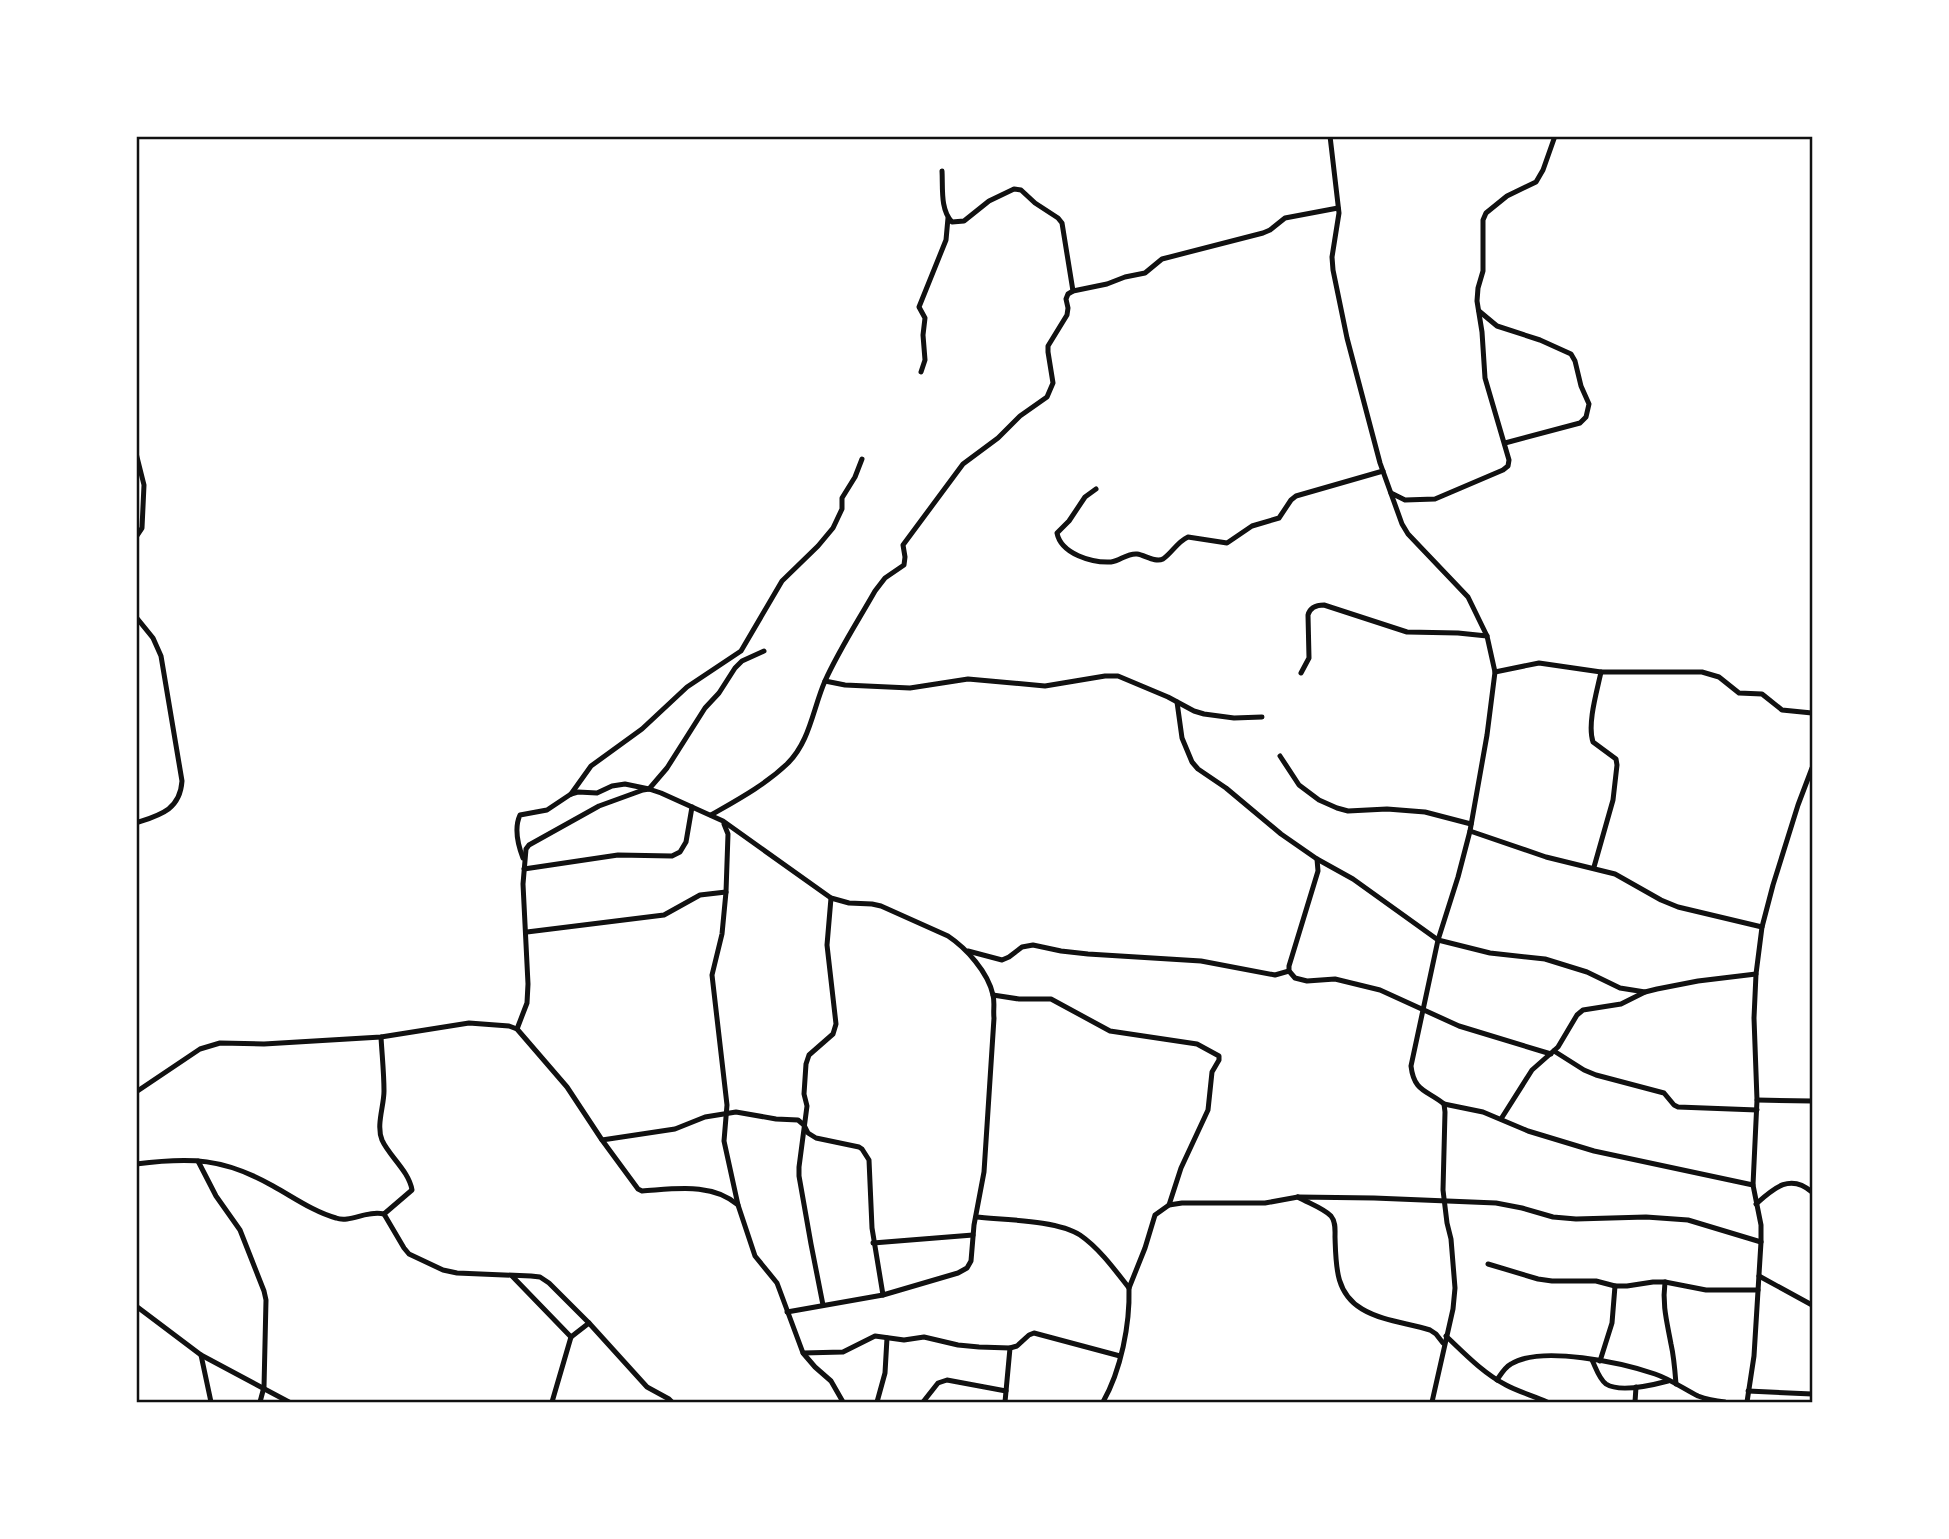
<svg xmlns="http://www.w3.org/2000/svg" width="1949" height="1539" font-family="'DM Sans',sans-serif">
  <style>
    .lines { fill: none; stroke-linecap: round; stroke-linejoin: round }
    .minor { stroke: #111; stroke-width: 5 }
    .neatline { fill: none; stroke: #111; stroke-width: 2.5 }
  </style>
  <rect width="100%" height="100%" fill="#fff"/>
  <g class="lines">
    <g class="minor">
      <path d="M1330,136L1339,213L1332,257L1333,270L1347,338L1380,463L1402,524L1408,534L1468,597L1487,636L1495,672L1487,735L1470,831L1458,877L1438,940L1411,1066C1414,1092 1427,1090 1444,1104L1445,1112L1443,1190L1447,1223L1451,1239L1455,1288L1453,1309L1432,1402"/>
      <path d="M942,171C943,187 940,210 952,222L964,221L989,201L1014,189L1021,190L1035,203L1058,218L1062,223L1073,291"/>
      <polyline points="1479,311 1497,326 1540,340 1571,354 1575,361 1581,386 1589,404 1586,417 1580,423 1505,443"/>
      <polyline points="921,372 925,360 923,335 925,318 919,307 946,240 948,218"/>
      <polyline points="136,453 144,485 142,528 136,537"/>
      <path d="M1096,489L1085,497L1069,521L1057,533C1061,554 1092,563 1111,562C1120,561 1127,553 1137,554C1145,555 1155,563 1163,559C1172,553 1177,542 1188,537L1227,543L1252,526L1279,518L1291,500L1296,496L1383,471"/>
      <polyline points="1391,493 1405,500 1435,499 1503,470 1508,466 1509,460 1485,378 1482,332 1477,301 1478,288 1483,271 1483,220 1486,213 1507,196 1536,182 1543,170 1555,136"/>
      <path d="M136,617L153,638L161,656L182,781C180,810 160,815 136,823"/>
      <polyline points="1495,672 1539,663 1601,672 1702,672 1719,677 1739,693 1762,694 1782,710 1812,713"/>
      <path d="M1301,673L1309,658L1308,615C1310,607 1316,605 1324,605L1407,632L1458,633L1487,636"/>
      <polyline points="825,681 845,685 910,688 968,679 1045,686 1105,676 1118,676 1168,697 1194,711 1204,714 1234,718 1262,717"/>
      <polyline points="1177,702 1182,738 1192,762 1198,769 1226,788 1281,834 1317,859 1353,879 1438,940 1490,953 1545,959 1587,972 1620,988 1645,992"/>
      <polyline points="1280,756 1299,785 1319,800 1337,808 1348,811 1387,809 1425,812 1471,824"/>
      <polyline points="571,794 591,766 642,729 687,687 741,651 782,581 818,546 833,528 842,509 842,498 855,477 862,459"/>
      <path d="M711,815C737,800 765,785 787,764C810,742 813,708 825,681C839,650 858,621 875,591L885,578L904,565L905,557L903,545L963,464L998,438L1020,416L1047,397L1053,383L1048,352V346L1067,315L1068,308L1066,299L1068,294L1073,291L1107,284L1125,277L1145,273L1162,259L1263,233L1270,230L1285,218L1338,208"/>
      <polyline points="724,824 728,834 726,892 722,934 712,975 727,1105 724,1141 738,1205"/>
      <polyline points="1470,831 1546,857 1615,874 1661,900 1678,907 1762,927"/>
      <path d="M523,858C518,845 514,828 520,815L547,810L571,794L578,792L597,793L612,786L625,784L649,789L667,768L705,708L719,693L735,668L742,661L764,651"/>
      <polyline points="1317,859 1318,871 1289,966 1289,971 1295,978 1307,981 1335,979 1380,990 1459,1026 1551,1054"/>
      <path d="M1594,867L1613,800L1617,765L1616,759L1593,742C1587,724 1597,691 1601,672"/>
      <polyline points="524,869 618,855 672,856 680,852 686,842 692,807"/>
      <polyline points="527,932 664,915 700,895 726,892"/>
      <polyline points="968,951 1002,960 1009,957 1022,947 1033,945 1061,951 1088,954 1201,961 1275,975 1289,971"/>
      <polyline points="993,995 1019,999 1051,999 1110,1031 1197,1044 1219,1056 1219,1060 1212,1072 1208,1110 1181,1168 1169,1205"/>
      <path d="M517,1029L527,1003L528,984L523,884L526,849L529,845L599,806L643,790L649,789L661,793L723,821L831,898L849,903L872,904L881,906L948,936C966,948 988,972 993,995C995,1002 993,1011 994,1018L984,1172L974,1225L971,1261L967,1268L958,1273L883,1295"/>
      <polyline points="1554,1051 1584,1070 1596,1075 1664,1093 1674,1105 1678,1107 1757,1110"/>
      <path d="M136,1092L200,1049L220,1043L264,1044L381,1037L469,1023L509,1026L517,1029L567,1087L602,1140L638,1189L642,1191C674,1189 712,1182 738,1205L755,1256L777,1283L803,1353L815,1367L831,1381L843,1402"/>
      <polyline points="1757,1100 1812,1101"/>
      <polyline points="1444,1104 1483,1112 1528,1131 1594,1151 1753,1185"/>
      <polyline points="1501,1119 1532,1070 1558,1047 1577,1015 1583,1010 1621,1004 1645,992 1657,989 1698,981 1756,974"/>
      <polyline points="602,1140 675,1129 705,1117 736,1112 776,1119 798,1120 804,1125 808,1133 816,1138 859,1147 862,1149 869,1160 872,1228 883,1295 787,1312"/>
      <polyline points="198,1161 216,1196 240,1230 264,1291 266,1300 264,1387 260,1402"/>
      <path d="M136,1164C191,1157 224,1158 273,1186C293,1197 314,1212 336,1218C350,1223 367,1210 384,1214L412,1190C409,1171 389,1156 382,1140C376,1125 384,1106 384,1091C384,1073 382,1055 381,1037"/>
      <path d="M1298,1197C1308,1203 1323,1208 1331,1216C1336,1222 1335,1230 1335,1237C1336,1265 1335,1293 1362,1309C1382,1321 1408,1323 1430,1330L1436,1334L1443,1343"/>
      <path d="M1756,1204C1774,1188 1790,1173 1812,1192"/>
      <polyline points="384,1214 404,1248 409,1254 443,1270 457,1273 531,1276 540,1277 549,1283 589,1323 647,1387 669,1399 672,1402"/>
      <path d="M976,1217C1004,1220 1057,1220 1080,1235C1099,1248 1115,1270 1129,1288L1145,1248L1155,1215L1169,1205L1182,1203H1265L1298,1197L1374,1198L1496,1203L1522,1208L1553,1217L1576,1219L1646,1217L1688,1220L1761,1242"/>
      <polyline points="873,1243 973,1235"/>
      <polyline points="1488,1264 1538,1279 1552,1281 1596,1281 1615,1286 1627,1286 1653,1282 1665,1282 1706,1290 1758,1290"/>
      <polyline points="512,1276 571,1337 552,1402"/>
      <polyline points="1759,1276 1812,1305"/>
      <path d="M1665,1282C1662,1305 1667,1322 1671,1344C1674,1357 1675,1371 1676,1384"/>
      <polyline points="823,1305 811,1244 799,1176 799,1167 807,1106 804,1094 806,1064 809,1055 833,1034 836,1024 827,945 831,898"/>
      <polyline points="136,1306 201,1355 289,1402"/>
      <path d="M1446,1336C1465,1354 1483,1373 1506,1385C1519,1392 1534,1396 1547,1402"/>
      <polyline points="571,1337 589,1323"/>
      <polyline points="803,1353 843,1352 875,1336 904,1340 924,1337 958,1345 979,1347 1010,1348 1017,1346 1029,1335 1034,1333 1120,1356"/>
      <polyline points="201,1355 211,1402"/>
      <path d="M1592,1360C1596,1368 1599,1379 1606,1384C1620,1393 1653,1385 1668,1381"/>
      <polyline points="1600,1361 1612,1323 1615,1286"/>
      <path d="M1497,1380C1501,1374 1505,1367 1511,1364C1541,1345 1623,1363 1655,1374C1670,1379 1684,1389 1698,1396C1706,1399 1716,1401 1725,1402"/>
      <polyline points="1748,1391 1812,1394"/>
      <polyline points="877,1402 885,1373 887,1338"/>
      <polyline points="923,1402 938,1383 947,1380 1006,1391"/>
      <polyline points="1005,1402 1010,1348"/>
      <path d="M1103,1402C1121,1370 1130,1325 1129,1288"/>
      <polyline points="1635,1402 1636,1387"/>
      <polyline points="1747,1402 1754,1356 1761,1242 1761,1225 1753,1185 1757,1100 1754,1018 1756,974 1762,927 1773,885 1798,805 1812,768"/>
    </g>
  </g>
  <rect width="1949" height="1539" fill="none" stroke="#ffffff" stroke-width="276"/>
  <rect x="138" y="138" width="1673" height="1263" class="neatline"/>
</svg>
